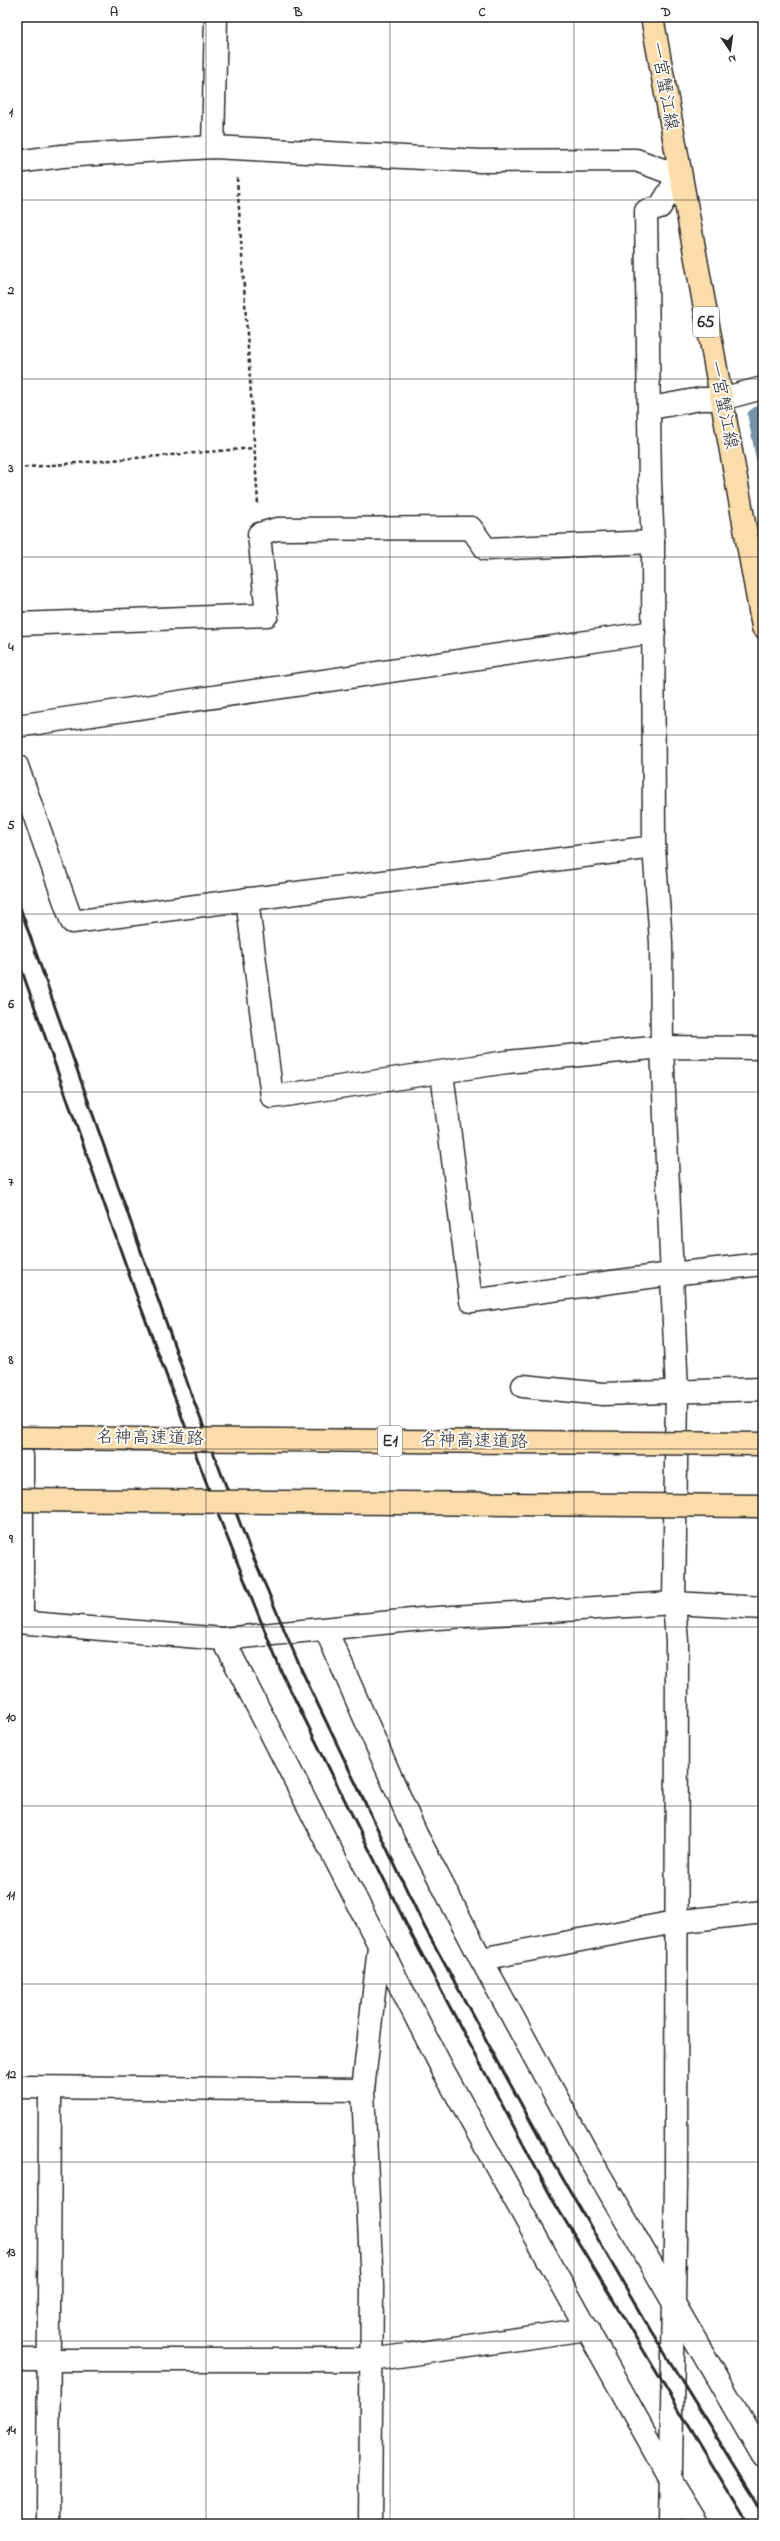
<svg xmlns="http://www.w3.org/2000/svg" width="780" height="2541" font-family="'Indie Flower','Klee One',sans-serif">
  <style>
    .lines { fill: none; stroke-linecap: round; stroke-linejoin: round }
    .stream { stroke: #7892a6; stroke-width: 11 }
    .minor-casing { stroke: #2b2b2b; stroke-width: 25 }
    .major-casing { stroke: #2b2b2b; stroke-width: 25 }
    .path { stroke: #2b2b2b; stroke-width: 2.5; stroke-dasharray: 4 3; stroke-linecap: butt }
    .minor { stroke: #fff; stroke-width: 22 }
    .major { stroke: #fbddab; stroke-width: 22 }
    .rail { stroke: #2b2b2b; stroke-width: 3 }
    .highway-bridge-casing { stroke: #2b2b2b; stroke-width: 25; stroke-linecap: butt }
    .highway-bridge { stroke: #fbddab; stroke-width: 22 }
    .grid { fill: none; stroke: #2b2b2b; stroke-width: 1; stroke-opacity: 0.55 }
    .labels { text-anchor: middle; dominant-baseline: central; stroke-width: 3.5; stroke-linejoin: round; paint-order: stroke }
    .shield { fill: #fff; stroke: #6b6b6b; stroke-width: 1 }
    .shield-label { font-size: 17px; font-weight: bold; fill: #2b2b2b }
    .street-label { font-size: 18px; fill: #2b2b2b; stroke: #fff }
    .neatline { fill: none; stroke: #2b2b2b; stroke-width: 1.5 }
    .grid-label { font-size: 13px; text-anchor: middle; font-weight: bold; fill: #2b2b2b }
  </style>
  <rect width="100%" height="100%" fill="#fff"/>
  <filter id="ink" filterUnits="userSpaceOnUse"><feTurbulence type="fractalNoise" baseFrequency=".025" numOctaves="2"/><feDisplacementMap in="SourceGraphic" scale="8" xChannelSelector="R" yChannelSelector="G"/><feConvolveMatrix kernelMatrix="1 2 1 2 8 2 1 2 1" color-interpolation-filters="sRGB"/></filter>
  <g filter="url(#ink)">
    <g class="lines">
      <polyline class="stream" points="763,408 753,415 763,466"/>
      <defs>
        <g id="minor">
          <polyline points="213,147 216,17"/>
          <polyline points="17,162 62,156 213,147 480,161 636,160 679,176 660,207 646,211 650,483 653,542 654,847 661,942 662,1047 677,1392 674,1603 677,1642 676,2185 670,2524"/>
          <polyline points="651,408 700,399 721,399 763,388"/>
          <polyline points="17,624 267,615 259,534 277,529 471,528 486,549 653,542"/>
          <polyline points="17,726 654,632"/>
          <polyline points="17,766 72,922 654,847"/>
          <polyline points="247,899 272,1097 507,1062 662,1047 763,1048"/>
          <polyline points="442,1073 471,1301 671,1274 763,1264"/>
          <polyline points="523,1386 603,1394 763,1389"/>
          <polyline points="17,1437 22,1456 22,1622"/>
          <polyline points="17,1622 223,1639 422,1619 674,1603 763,1608"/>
          <polyline points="326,1630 415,1832 481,1959 588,2155 763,2457"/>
          <polyline points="223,1639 444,2072 671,2480 698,2524"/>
          <polyline points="481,1959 675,1922 763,1912"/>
          <polyline points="17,2087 363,2090"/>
          <polyline points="17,2360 371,2360 588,2329"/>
          <polyline points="48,2524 50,2089"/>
          <polyline points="370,2524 372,2287 363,2090 379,1947"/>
        </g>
        <polyline id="major" points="652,17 763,627"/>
      </defs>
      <use href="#minor" class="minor-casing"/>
      <use href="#major" class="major-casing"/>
      <g class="path">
        <polyline points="237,178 258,504"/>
        <polyline points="17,468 254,448"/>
      </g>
      <use href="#minor" class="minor"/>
      <use href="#major" class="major"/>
      <g class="rail">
        <polyline points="17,899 192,1396 249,1547 301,1669 424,1926 544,2146 651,2331 763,2512"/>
        <polyline points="17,957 136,1294 221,1522 281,1671 411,1934 554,2202 748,2524"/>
      </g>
      <defs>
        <g id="highway-bridge">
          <polyline points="17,1438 763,1444"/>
          <polyline points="17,1500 763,1506"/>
        </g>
      </defs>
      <use href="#highway-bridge" class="highway-bridge-casing"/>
      <use href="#highway-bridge" class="highway-bridge"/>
    </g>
  </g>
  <path class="grid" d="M206,17V2524M390,17V2524M574,17V2524M17,200H763M17,379H763M17,557H763M17,735H763M17,914H763M17,1092H763M17,1270H763M17,1449H763M17,1627H763M17,1806H763M17,1984H763M17,2162H763M17,2341H763"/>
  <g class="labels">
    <g class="shield">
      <rect x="693" y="307" width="26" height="30" rx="3"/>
      <rect x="378" y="1426" width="24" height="30" rx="3"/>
    </g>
    <g class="shield-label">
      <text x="706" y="322">65</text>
      <text x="390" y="1441">E1</text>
    </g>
    <g class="street-label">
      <text transform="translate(663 86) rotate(80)">一宮蟹江線</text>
      <text transform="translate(722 405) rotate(79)">一宮蟹江線</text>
      <text transform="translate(150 1439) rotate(1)">名神高速道路</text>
      <text transform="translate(474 1442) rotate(1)">名神高速道路</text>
    </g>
  </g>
  <rect width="780" height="2541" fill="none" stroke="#fff" stroke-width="44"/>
  <g transform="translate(730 50) rotate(167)" stroke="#ffffff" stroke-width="3" paint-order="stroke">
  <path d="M0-3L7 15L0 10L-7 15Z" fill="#2b2b2b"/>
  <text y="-6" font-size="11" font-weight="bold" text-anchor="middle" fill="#2b2b2b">N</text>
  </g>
  <rect x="22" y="22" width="736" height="2497" class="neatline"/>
  <g class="grid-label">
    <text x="114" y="16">A</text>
    <text x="298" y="16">B</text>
    <text x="482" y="16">C</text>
    <text x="666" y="16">D</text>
    <text x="11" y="116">1</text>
    <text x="11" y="294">2</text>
    <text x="11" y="472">3</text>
    <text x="11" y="651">4</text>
    <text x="11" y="829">5</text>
    <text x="11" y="1008">6</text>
    <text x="11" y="1186">7</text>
    <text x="11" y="1364">8</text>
    <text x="11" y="1543">9</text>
    <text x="11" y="1721">10</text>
    <text x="11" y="1899">11</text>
    <text x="11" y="2078">12</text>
    <text x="11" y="2256">13</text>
    <text x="11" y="2434">14</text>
  </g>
</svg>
